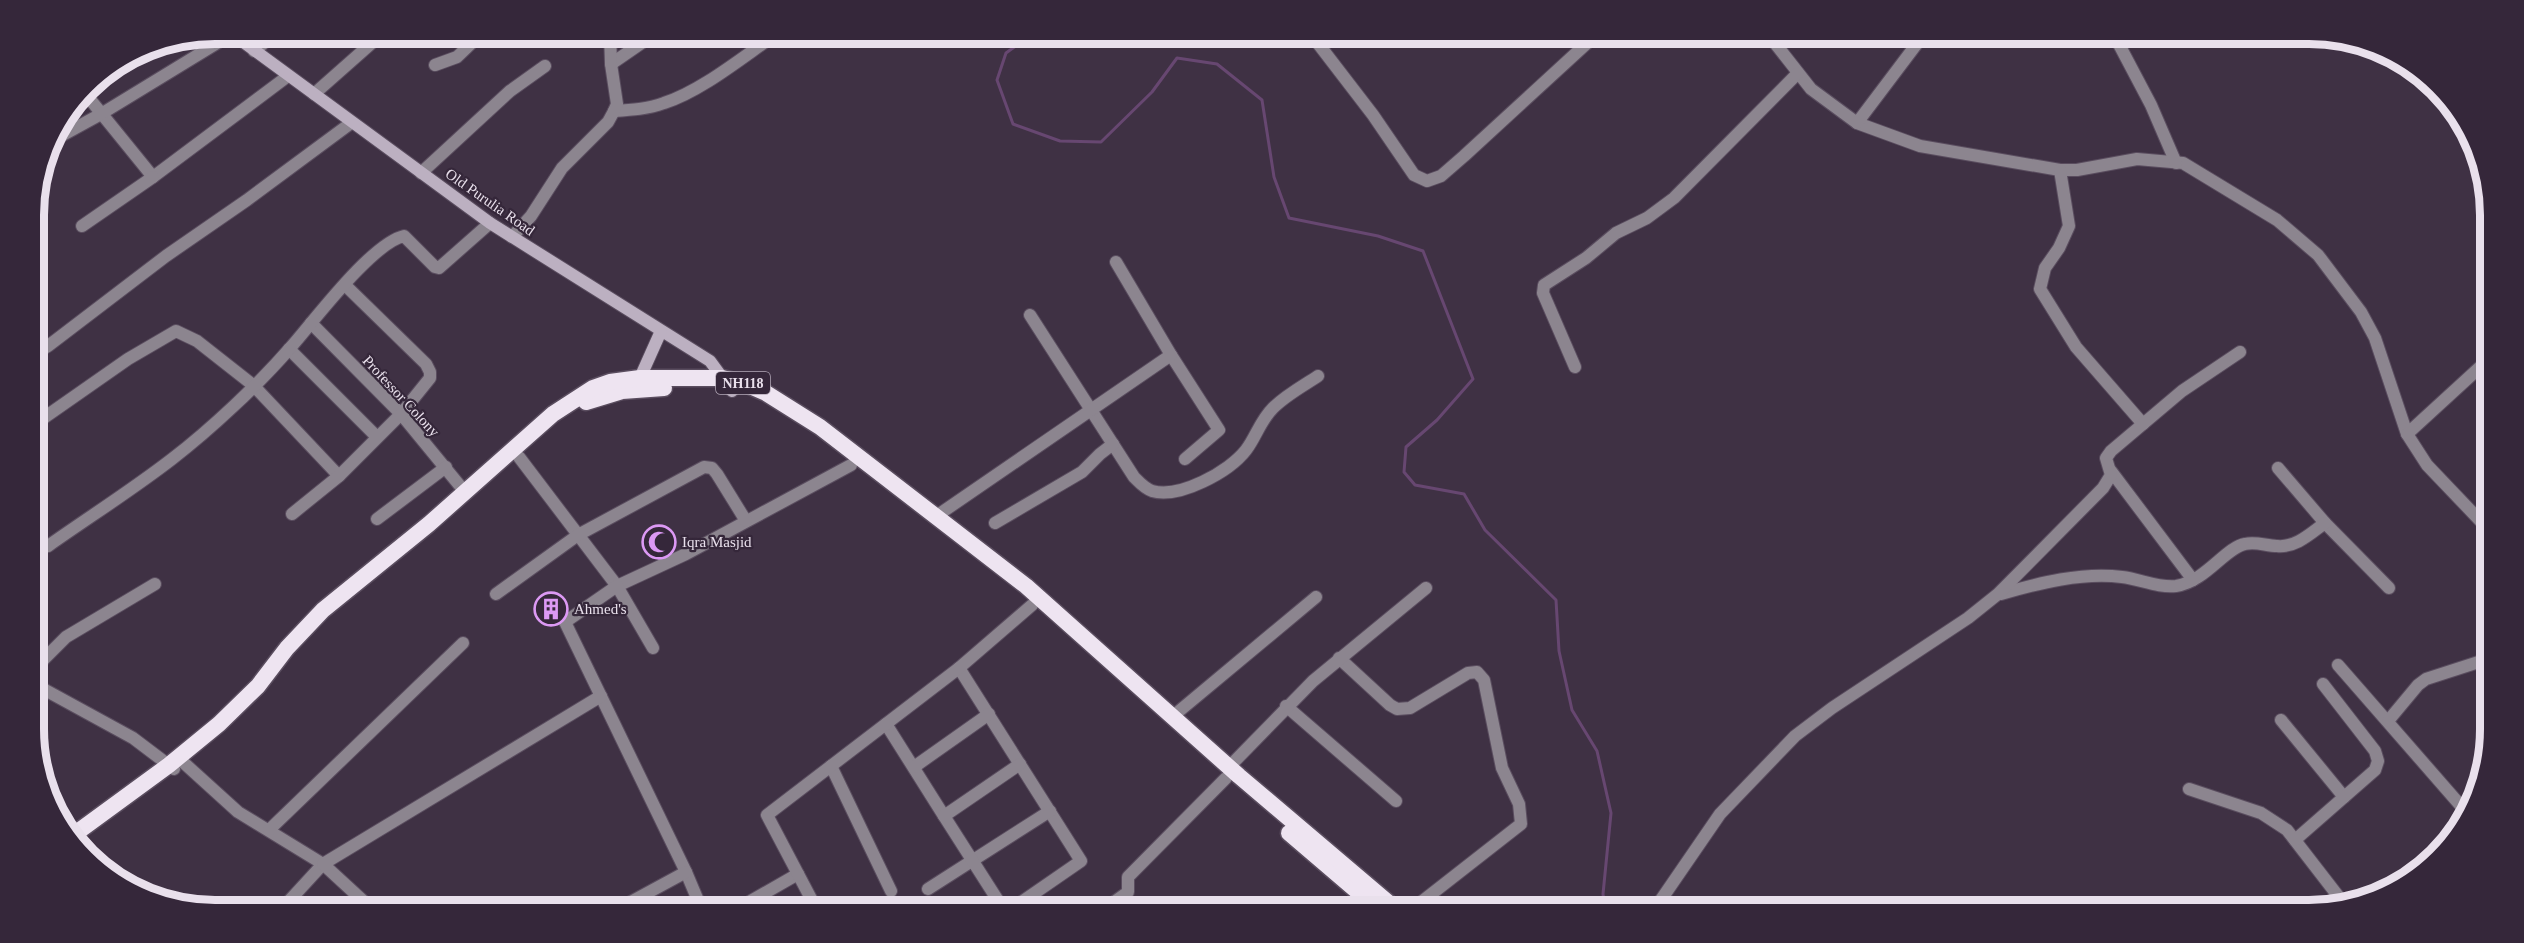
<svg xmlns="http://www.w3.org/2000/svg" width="2524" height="943" font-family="Georgia,serif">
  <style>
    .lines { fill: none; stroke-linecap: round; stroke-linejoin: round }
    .stream { stroke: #674771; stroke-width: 3 }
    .pedestrian-casing { stroke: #5a4d5f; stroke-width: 11 }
    .minor-casing { stroke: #5a4d5f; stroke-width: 14 }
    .secondary-casing { stroke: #5a4d5f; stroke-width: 14 }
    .trunk-casing { stroke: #5a4d5f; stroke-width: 19 }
    .pedestrian { stroke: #8c858f; stroke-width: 9 }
    .minor { stroke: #8c858f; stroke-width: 12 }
    .secondary { stroke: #bcb0c1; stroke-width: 12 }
    .trunk { stroke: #eee4f1; stroke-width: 16 }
    .labels { text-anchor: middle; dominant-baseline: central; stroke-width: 4.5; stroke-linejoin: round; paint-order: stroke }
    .shield { fill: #35273a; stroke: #b3a8b7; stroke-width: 1.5 }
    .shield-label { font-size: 14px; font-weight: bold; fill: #e9e0ec }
    .street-label { font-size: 15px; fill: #e9e0ec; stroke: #35273a }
    .poi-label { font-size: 15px; fill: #e9e0ec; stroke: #35273a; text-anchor: start }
    .rim { fill: none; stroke: #e9e0ec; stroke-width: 8 }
  </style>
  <rect width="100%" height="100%" fill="#3f3144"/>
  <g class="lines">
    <polyline class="stream" points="1034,33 1006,53 997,80 1013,124 1060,141 1101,142 1152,92 1177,58 1217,64 1262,100 1274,177 1289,218 1378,236 1423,251 1473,379 1437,420 1406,447 1404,472 1415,485 1464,494 1485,530 1556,600 1559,651 1572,710 1597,751 1611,813 1603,894 1605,910"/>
    <defs>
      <polyline id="pedestrian" points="917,903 921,910"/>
      <g id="minor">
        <polyline points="1310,33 1373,115 1414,175 1427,181 1441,176 1464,156 1598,33"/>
        <polyline points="1767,33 1811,89 1857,123 1920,146 2060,170 2077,170 2137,159 2183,163 2277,220 2318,255 2361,312 2375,338 2407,434 2427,465 2490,531"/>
        <polyline points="2113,33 2151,105 2176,163"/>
        <polyline points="254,51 276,33"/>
        <polyline points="611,64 656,33"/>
        <polyline points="435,65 457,57 482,33"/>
        <polyline points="84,92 153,177 288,76"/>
        <polyline points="314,94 383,33"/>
        <path d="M614,111C631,110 648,109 664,103C702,91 745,55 778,33"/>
        <polyline points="1857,123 1925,33"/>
        <polyline points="50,142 101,114 232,34"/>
        <polyline points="2060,170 2069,226 2059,248 2045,268 2040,289 2076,347 2143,424"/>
        <polyline points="421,173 510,91 545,66"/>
        <polyline points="33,211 35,210"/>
        <polyline points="82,226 153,177"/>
        <polyline points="512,237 531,216 562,168 608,122 614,111 617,104 611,64 610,33"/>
        <path d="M1030,315L1134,477C1139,482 1144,488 1152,491C1179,499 1229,472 1246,450C1256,437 1260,421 1273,408C1286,395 1303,386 1318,376"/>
        <polyline points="311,323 401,414 465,492"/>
        <polyline points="289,349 377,437"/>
        <polyline points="34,354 48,346 166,256 247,200 351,123"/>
        <polyline points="1171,355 1219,430 1185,459"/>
        <polyline points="1575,367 1543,293 1544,285 1586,258 1616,233 1647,218 1674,198 1798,73"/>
        <polyline points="35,424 128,359 176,331 197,341 253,385 339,476"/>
        <polyline points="2407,434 2490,358"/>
        <polyline points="519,457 617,586 686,554 851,465"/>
        <polyline points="2278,468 2325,523 2389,588"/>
        <polyline points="2111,471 2193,580"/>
        <polyline points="292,514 339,476 401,414 430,378 430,372 426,364 345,285"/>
        <polyline points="935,517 1171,355 1116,262"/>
        <polyline points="377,519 446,467"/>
        <polyline points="995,523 1082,472 1100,454 1113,444"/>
        <path d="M35,548L48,546C89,517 132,490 172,459C211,429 258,385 291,347C314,321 372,243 404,236L435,267L439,268L490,223"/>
        <polyline points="496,594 578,535 704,467 712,468 717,474 746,521"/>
        <path d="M2001,594C2039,583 2082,572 2122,577C2140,579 2158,588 2176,586C2205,582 2226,547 2245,544C2256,541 2266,546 2277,546C2296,548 2311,533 2325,523"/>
        <polyline points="653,648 617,586 565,622 686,872 702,910"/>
        <polyline points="1339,658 1390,705 1397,709 1410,708 1468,673 1477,672 1484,680 1502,768 1519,804 1521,824 1411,910"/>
        <polyline points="2338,665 2468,814"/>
        <polyline points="36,667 66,637 155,584"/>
        <polyline points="959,668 1081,861 1010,910"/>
        <polyline points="36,685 133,738 174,769"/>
        <polyline points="1286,706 1396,801"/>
        <polyline points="1172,717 1316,597"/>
        <polyline points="2281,720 2344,797"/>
        <polyline points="2388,721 2418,685 2426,679 2491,658"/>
        <polyline points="886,724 944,816"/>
        <polyline points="184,763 238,812 323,864 289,901 286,910"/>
        <polyline points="831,766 891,891"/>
        <polyline points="914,767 989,714"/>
        <polyline points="1229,767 1313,681 1426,588"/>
        <polyline points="2189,789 2261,813 2287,830 2345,905"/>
        <polyline points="269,830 463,643"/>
        <polyline points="2295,840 2375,770 2378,761 2375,751 2323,684"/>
        <polyline points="928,889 1050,811"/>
        <polyline points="749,902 798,874"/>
        <polyline points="373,910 323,864 601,696"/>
        <polyline points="616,910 686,872"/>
        <polyline points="817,910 767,815 959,668 1032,605"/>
        <polyline points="1004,910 944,816 1020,764"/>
        <polyline points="1103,910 1128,892 1128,877 1226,778"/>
        <polyline points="1654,910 1720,814 1795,736 1832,708 1968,618 1998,594 2103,488 2111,475 2106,458 2111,451 2182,391 2240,352"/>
      </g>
      <g id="secondary">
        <polyline points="231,33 490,223 710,361 732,391"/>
        <polyline points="639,386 640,378 661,331"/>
      </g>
      <g id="trunk">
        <polyline points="586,402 622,391 664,388"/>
        <polyline points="1289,833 1379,910"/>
        <polyline points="72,836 169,765 219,724 258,686 287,648 323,610 429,524 553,414 593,388 610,382 640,378 722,378 743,383 766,393 820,427 1026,586 1239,776 1397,910"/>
      </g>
    </defs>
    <use href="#pedestrian" class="pedestrian-casing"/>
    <use href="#minor" class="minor-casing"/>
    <use href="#secondary" class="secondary-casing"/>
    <use href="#trunk" class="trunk-casing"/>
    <use href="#pedestrian" class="pedestrian"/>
    <use href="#minor" class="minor"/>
    <use href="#secondary" class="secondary"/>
    <use href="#trunk" class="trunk"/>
  </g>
  <defs>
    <symbol id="mosque-ring" viewBox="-11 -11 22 22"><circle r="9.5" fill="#35273a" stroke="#dc99f4" stroke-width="1.5"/><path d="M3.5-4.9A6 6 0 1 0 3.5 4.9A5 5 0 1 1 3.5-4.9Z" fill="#dc99f4"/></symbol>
    <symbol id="building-ring" viewBox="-11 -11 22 22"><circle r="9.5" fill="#35273a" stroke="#dc99f4" stroke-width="1.5"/><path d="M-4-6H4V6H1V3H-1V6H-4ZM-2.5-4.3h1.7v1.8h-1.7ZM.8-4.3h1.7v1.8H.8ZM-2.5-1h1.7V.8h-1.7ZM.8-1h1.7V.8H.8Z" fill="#dc99f4"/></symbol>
  </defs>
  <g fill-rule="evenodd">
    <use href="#mosque-ring" x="640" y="523" width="38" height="38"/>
    <use href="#building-ring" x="532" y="590" width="38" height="38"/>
  </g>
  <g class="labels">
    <rect class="shield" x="716" y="372" width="54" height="22" rx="4.5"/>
    <g class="shield-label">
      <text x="743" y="383">NH118</text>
    </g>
    <g class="street-label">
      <text transform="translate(490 202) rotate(35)">Old Purulia Road</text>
      <text transform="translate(401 396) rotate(47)">Professor Colony</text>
    </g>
    <g class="poi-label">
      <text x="682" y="542">Iqra Masjid</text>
      <text x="574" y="609">Ahmed's</text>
    </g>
  </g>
  <path d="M0 0H2524V943H0ZM215 44H2309A171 171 0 0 1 2480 215V729A171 171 0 0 1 2309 900H215A171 171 0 0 1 44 729V215A171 171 0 0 1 215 44Z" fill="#35273a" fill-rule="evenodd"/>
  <path class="rim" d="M215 44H2309A171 171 0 0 1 2480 215V729A171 171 0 0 1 2309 900H215A171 171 0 0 1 44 729V215A171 171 0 0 1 215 44Z"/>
</svg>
